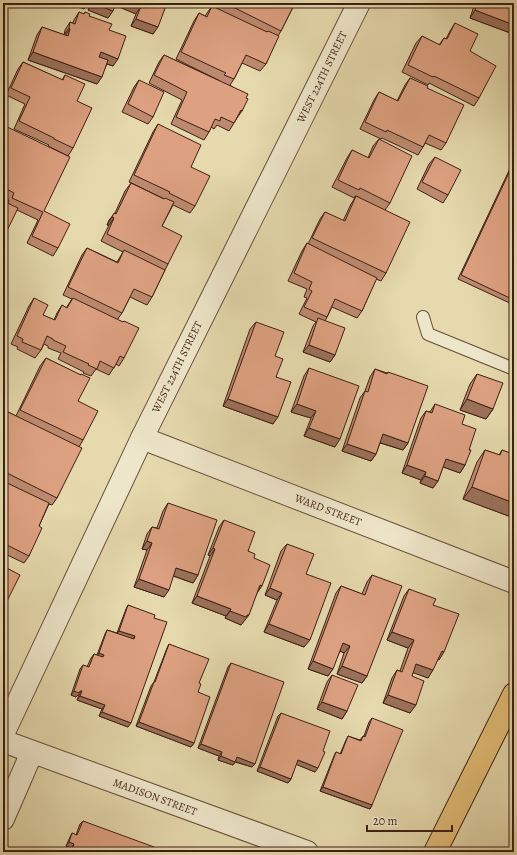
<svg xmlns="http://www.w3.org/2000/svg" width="517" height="855" font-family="Alegreya,serif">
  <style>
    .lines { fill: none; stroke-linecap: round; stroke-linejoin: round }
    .service-casing { stroke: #684e3a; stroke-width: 14 }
    .minor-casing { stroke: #684e3a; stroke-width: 24 }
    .tertiary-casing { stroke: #684e3a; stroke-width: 24 }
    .primary-casing { stroke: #3e1f14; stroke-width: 24 }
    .service { stroke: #eee6ca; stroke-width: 12 }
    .minor { stroke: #eee6ca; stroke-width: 22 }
    .tertiary { stroke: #eee6ca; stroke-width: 22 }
    .primary { stroke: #e2bc76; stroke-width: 22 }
    .wall { fill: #be8a6f; stroke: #3e1f14 }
    .shaded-wall { fill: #9b715a; stroke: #3e1f14 }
    .building { fill: #dda181; stroke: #3e1f14 }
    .labels { text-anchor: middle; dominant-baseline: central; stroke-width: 3; stroke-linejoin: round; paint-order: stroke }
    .street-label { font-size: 11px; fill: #3e1f14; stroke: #eee6ca }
  </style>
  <rect width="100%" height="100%" fill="#e5d9ad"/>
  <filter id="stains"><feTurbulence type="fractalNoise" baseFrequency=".005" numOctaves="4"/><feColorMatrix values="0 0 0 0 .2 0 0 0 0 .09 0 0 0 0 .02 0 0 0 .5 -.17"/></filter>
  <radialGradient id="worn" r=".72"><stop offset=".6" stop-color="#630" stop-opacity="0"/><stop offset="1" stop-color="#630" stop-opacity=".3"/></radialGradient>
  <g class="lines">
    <defs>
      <polyline id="service" points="423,317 428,334 514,369"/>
      <g id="minor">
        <polyline points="142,438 514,582"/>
        <polyline points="3,734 142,438 359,3"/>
        <polyline points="3,819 32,752"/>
      </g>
      <polyline id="tertiary" points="3,741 307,852"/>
      <polyline id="primary" points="435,852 514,694"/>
    </defs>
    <use href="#service" class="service-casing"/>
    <use href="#minor" class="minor-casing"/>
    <use href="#tertiary" class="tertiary-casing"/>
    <use href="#primary" class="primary-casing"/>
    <use href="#service" class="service"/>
    <use href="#minor" class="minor"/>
    <use href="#tertiary" class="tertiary"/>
    <use href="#primary" class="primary"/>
  </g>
  <g class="wall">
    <polygon points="91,3 167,3 153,34 131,26 136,14 116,5 108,18 88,10"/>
    <polygon points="206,3 295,3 281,31 278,36 266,64 260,71 242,63 234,79 230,85 246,98 242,111 237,118 234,123 229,131 217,125 214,129 211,127 209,132 204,140 171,124 182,100 149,83 159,62 164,55 220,81 176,59 194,21 199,13 205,16 212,6 215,8"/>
    <polygon points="475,3 514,3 513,34 470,18"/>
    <polygon points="79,12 83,14 85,12 89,16 109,30 113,66 107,64 97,84 28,60 37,35 42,27 64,35 65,30 70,22 73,23 74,20"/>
    <polygon points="455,23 470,51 479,98 474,106 429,83 428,85 402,72 416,43 422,36 439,45 444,38 446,39 450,31"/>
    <polygon points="23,62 62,80 65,75 77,101 73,148 68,156 48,146 49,145 14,129 25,104 6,95 18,69"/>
    <polygon points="410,78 427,88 446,143 441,150 425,143 423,147 418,155 382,138 381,139 360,129 374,100 379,92 397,101 405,85"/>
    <polygon points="139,80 153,117 148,124 122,112 134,87"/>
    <polygon points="158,124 191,167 195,206 190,213 173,205 162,226 168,264 165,270 152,297 147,305 130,297 122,313 117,320 123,322 124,321 124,358 119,366 116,364 109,375 96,369 91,376 83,373 84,372 58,359 61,353 48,348 48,346 44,344 41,350 35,358 17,349 18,347 11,344 29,306 34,298 43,315 54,320 57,313 62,305 66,308 72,299 63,295 82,255 87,248 117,262 123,252 101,241 109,225 107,225 109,220 115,213 125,191 131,183 164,199 129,182 153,132"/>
    <polygon points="3,125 44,211 58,248 53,256 27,243 38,220 17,210 8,203 9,200 3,197"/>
    <polygon points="379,139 390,203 385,210 386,273 381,281 376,279 362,311 357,318 332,307 325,321 335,355 330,362 303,352 313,326 316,322 299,314 307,298 304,297 307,289 288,281 302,251 307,243 308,244 320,219 325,212 343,221 351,204 356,196 367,202 355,196 354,198 332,187 347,158 352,150 368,158 373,146"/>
    <polygon points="435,157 448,195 443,203 417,189 429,164"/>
    <polygon points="514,160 514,305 458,279"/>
    <polygon points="256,322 275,356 276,377 273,424 223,406 250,329"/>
    <polygon points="46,358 80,375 81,374 78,401 83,440 79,447 57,498 52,505 49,504 39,526 29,556 24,563 3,553 3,418 8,412 16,416 40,366"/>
    <polygon points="309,368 335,447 304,436 311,418 291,412 304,376"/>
    <polygon points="375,369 387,373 388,372 408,443 403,450 380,443 376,454 371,461 342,451 360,398 365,391 370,377"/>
    <polygon points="477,374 493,409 486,419 460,410 470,384"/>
    <polygon points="435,404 462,424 469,450 465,465 460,473 443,467 438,481 433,488 420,483 421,480 402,473 421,418 426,411 430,412"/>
    <polygon points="485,450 499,455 502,450 511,454 514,450 514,518 463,499 477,462"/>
    <polygon points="168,503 198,575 193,583 173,576 164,597 134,587 147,550 142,549 147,534 152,527 157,528 163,511"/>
    <polygon points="224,520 254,558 257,593 243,622 241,625 225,618 226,616 192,603 210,556 208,555 219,527"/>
    <polygon points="287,544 306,574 304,647 264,632 277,600 265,595 281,551"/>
    <polygon points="372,575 367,676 362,683 337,674 344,653 340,651 328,676 308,669 336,593 341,586 362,594 367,582"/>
    <polygon points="409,589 433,605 439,660 438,659 428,678 413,672 412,676 410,713 383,703 392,678 397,670 400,671 408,648 387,640 404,596"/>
    <polygon points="128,605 154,618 128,727 99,716 102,709 77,700 79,695 78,695 76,697 71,695 80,669 83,665 87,667 91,658 94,654 97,655 105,634 107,630 117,633 126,609"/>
    <polygon points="169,644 199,683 198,692 194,743 191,747 136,726 151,686 154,682 167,648"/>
    <polygon points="231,663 255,764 252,767 235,762 233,765 218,760 219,756 198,748 228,667"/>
    <polygon points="332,675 347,711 342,719 317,709 327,682"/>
    <polygon points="281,713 315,772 296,764 291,779 288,783 257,771 278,716"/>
    <polygon points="372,718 372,805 370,809 320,791 334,756 336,752 340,754 346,740 348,736 360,740 363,736 364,736 369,722"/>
    <polygon points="83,821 152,852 70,852 71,848 66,846 70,837 72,833 76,835 80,824"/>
  </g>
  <g class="shaded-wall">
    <polygon points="69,3 88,3 84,9"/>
    <polygon points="93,3 113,11 108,18 88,10"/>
    <polygon points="115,3 133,3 141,6 136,14 114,5"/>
    <polygon points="475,10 514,25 514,33 513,34 470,18"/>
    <polygon points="136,19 158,27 153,34 131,26"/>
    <polygon points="69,28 70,29 65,36 63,36"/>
    <polygon points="33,52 102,77 97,84 28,60"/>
    <polygon points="101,52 118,59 113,66 96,60"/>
    <polygon points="112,217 114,218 109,225 107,225"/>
    <polygon points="309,345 335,355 330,362 303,352"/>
    <polygon points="228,399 278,417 273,424 223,406"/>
    <polygon points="467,399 493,409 486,419 460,410"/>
    <polygon points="297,404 316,411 311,418 291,412"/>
    <polygon points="309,428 340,439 335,447 304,436"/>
    <polygon points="383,434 408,443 403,450 378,442"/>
    <polygon points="347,444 376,454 371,461 342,451"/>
    <polygon points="446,459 465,465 460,473 441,466"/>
    <polygon points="407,465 426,472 421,480 402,473"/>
    <polygon points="425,476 438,481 433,488 420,483"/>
    <polygon points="472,487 514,503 514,518 463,499"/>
    <polygon points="147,541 152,543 147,550 142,549"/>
    <polygon points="213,548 215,549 210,556 208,555"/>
    <polygon points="176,568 198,575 193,583 171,575"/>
    <polygon points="139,579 169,590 164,597 134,587"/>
    <polygon points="260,585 262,586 257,593"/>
    <polygon points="270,588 282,593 277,600 265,595"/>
    <polygon points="197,596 231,609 226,616 192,603"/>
    <polygon points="230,611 247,615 249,615 241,625 225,618"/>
    <polygon points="269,624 310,640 304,647 264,632"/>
    <polygon points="119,631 135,636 132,640 116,634"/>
    <polygon points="392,632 414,640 408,648 387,640"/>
    <polygon points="343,643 350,646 344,653 338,650"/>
    <polygon points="442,651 444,652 439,660 436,659"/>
    <polygon points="99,653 104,655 101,659 96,657"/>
    <polygon points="313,661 333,669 328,676 308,669"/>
    <polygon points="416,664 433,670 428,678 411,672"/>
    <polygon points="342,666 367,676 362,683 337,674"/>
    <polygon points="74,691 82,691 79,695 78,695 76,697 71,695"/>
    <polygon points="388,695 416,705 410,713 383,703"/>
    <polygon points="80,696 105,705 102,709 77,700"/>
    <polygon points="322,702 347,711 342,719 317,709"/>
    <polygon points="102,712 131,723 128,727 99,716"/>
    <polygon points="139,722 194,743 191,747 136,726"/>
    <polygon points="201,744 222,752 219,756 198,748"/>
    <polygon points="221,756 235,762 233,765 218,760"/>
    <polygon points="237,757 255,764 252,767 234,761"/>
    <polygon points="298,760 318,768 315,772 295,764"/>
    <polygon points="260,767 291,779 288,783 257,771"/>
    <polygon points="323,787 372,805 370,809 320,791"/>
    <polygon points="69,842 74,844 71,848 66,846"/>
  </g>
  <g class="building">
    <polygon points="93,3 116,3 113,11"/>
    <polygon points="133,3 167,3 158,27 136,19 141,6"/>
    <polygon points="225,3 295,3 281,31"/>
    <polygon points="478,3 514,3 514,25 475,10"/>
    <polygon points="212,6 267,32 268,31 279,36 266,64 246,55 234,79 224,75 226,73 181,52 199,13 207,17"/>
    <polygon points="79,12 84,14 85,12 90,14 89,16 112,24 109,30 126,36 118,59 101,52 99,57 108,60 102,77 33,52 42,27 68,36 70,29 69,28 70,22 75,24"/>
    <polygon points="455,23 478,34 470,51 496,66 479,98 434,76 433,77 408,65 422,36 440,45 444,38 447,39"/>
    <polygon points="164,55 248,94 246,98 248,99 242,111 241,110 234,123 221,117 220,121 215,119 209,132 176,117 187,92 154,75"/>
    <polygon points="23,62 63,80 65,75 85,84 77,101 92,108 73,148 54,139 54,138 19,121 30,97 11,88"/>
    <polygon points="410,78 428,86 427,88 464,105 446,143 429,135 423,147 387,130 386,132 365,122 379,92 398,101"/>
    <polygon points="139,80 164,92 153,117 128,104"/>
    <polygon points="158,124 201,145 191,167 210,176 195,206 169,193 170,192 134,175"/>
    <polygon points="3,125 70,157 44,211 70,224 58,248 32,236 43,212 12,198 14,193 3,187"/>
    <polygon points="379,139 412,156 390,203 360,188 359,190 338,180 352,150 369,158"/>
    <polygon points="435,157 461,170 448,195 422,182"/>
    <polygon points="514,162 514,300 461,275"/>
    <polygon points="131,183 164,199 165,198 174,202 162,226 182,236 168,264 107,234 114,218 112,217 114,213 116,214"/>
    <polygon points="356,196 410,222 386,273 312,238 325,212 345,221"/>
    <polygon points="3,201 18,208 3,239"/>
    <polygon points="307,243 377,278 362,311 335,299 327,317 304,307 312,291 309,289 312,282 294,273"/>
    <polygon points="87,248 118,263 124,250 165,270 152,297 134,289 122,313 68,287"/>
    <polygon points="34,298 48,305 43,315 55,320 62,305 67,308 73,298 123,322 124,321 139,328 124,358 120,356 114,368 100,361 97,369 88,365 89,364 63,352 66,346 53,340 53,339 47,336 41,350 22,342 23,339 17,336"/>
    <polygon points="318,318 345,328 335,355 309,345"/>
    <polygon points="256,322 284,332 275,356 283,359 276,377 291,382 278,417 228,399"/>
    <polygon points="46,358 81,375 81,374 90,378 78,401 98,411 83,440 20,410"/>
    <polygon points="309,368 359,386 340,439 309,428 316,411 297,404"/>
    <polygon points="375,369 387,374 388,372 428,386 408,443 383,434 376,454 347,444 365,391 368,392"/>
    <polygon points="477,374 503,383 493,409 467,399"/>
    <polygon points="435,404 465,415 462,424 476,429 469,450 471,450 465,465 446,459 438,481 425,476 426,472 407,465 426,411 432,413"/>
    <polygon points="8,412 82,448 57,498 3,471 3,421"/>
    <polygon points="485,450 500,455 502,450 513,454 514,453 514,503 472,487"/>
    <polygon points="3,481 49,503 39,526 42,528 29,556 3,543"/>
    <polygon points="168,503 217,520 198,575 176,568 169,590 139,579 152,543 147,541 152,527 159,529"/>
    <polygon points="224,520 255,532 248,551 255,554 254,558 270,565 262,586 260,585 249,615 247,615 246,617 230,611 231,609 197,596 215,549 213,548"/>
    <polygon points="287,544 314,554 306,574 331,583 310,640 269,624 282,593 270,588"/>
    <polygon points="3,558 6,559 3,566"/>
    <polygon points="3,566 20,575 3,609"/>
    <polygon points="372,575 402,586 367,676 342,666 350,646 343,643 333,669 313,661 341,586 365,595"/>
    <polygon points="409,589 436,599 433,605 459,614 444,652 442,651 433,670 416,664 412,676 424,681 416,705 388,695 397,670 402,672 414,640 392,632"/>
    <polygon points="128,605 155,615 154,618 167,622 131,723 102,712 105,705 80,696 82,691 80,691 79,693 74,691 83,665 89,667 94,654 103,657 104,655 99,653 107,630 134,639 135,636 119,631"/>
    <polygon points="169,644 209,659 199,683 201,684 198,692 210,697 194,743 139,722 154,682 155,682"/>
    <polygon points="231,663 284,682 255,764 237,757 235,762 221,756 222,752 201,744"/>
    <polygon points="332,675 358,685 347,711 322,702"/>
    <polygon points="281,713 330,731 323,751 325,752 318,768 298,760 291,779 260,767"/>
    <polygon points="372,718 403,730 372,805 323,787 336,752 341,754 348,736 361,741 363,736 365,737"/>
    <polygon points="83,821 154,847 152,852 71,852 74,844 69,842 72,833 77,835"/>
  </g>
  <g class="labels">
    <g class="street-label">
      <text transform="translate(322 77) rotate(-64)">WEST 224TH STREET</text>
      <text transform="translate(177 367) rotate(-64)">WEST 224TH STREET</text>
      <text transform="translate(328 510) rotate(21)">WARD STREET</text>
      <text transform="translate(155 797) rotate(20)">MADISON STREET</text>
    </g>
  </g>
  <rect width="517" height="855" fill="none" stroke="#e5d9ad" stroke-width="16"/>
  <rect x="4" y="4" width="509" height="847" fill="none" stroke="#3e1f14" stroke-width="2"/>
  <rect x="8" y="8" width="501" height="839" fill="none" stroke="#3e1f14"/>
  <path d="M367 825v6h85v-6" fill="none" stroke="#3e1f14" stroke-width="2"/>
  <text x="373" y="825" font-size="12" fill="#3e1f14" stroke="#eee6ca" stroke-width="3" paint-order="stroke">20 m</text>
  <rect width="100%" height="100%" filter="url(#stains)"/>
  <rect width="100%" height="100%" fill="url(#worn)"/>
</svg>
